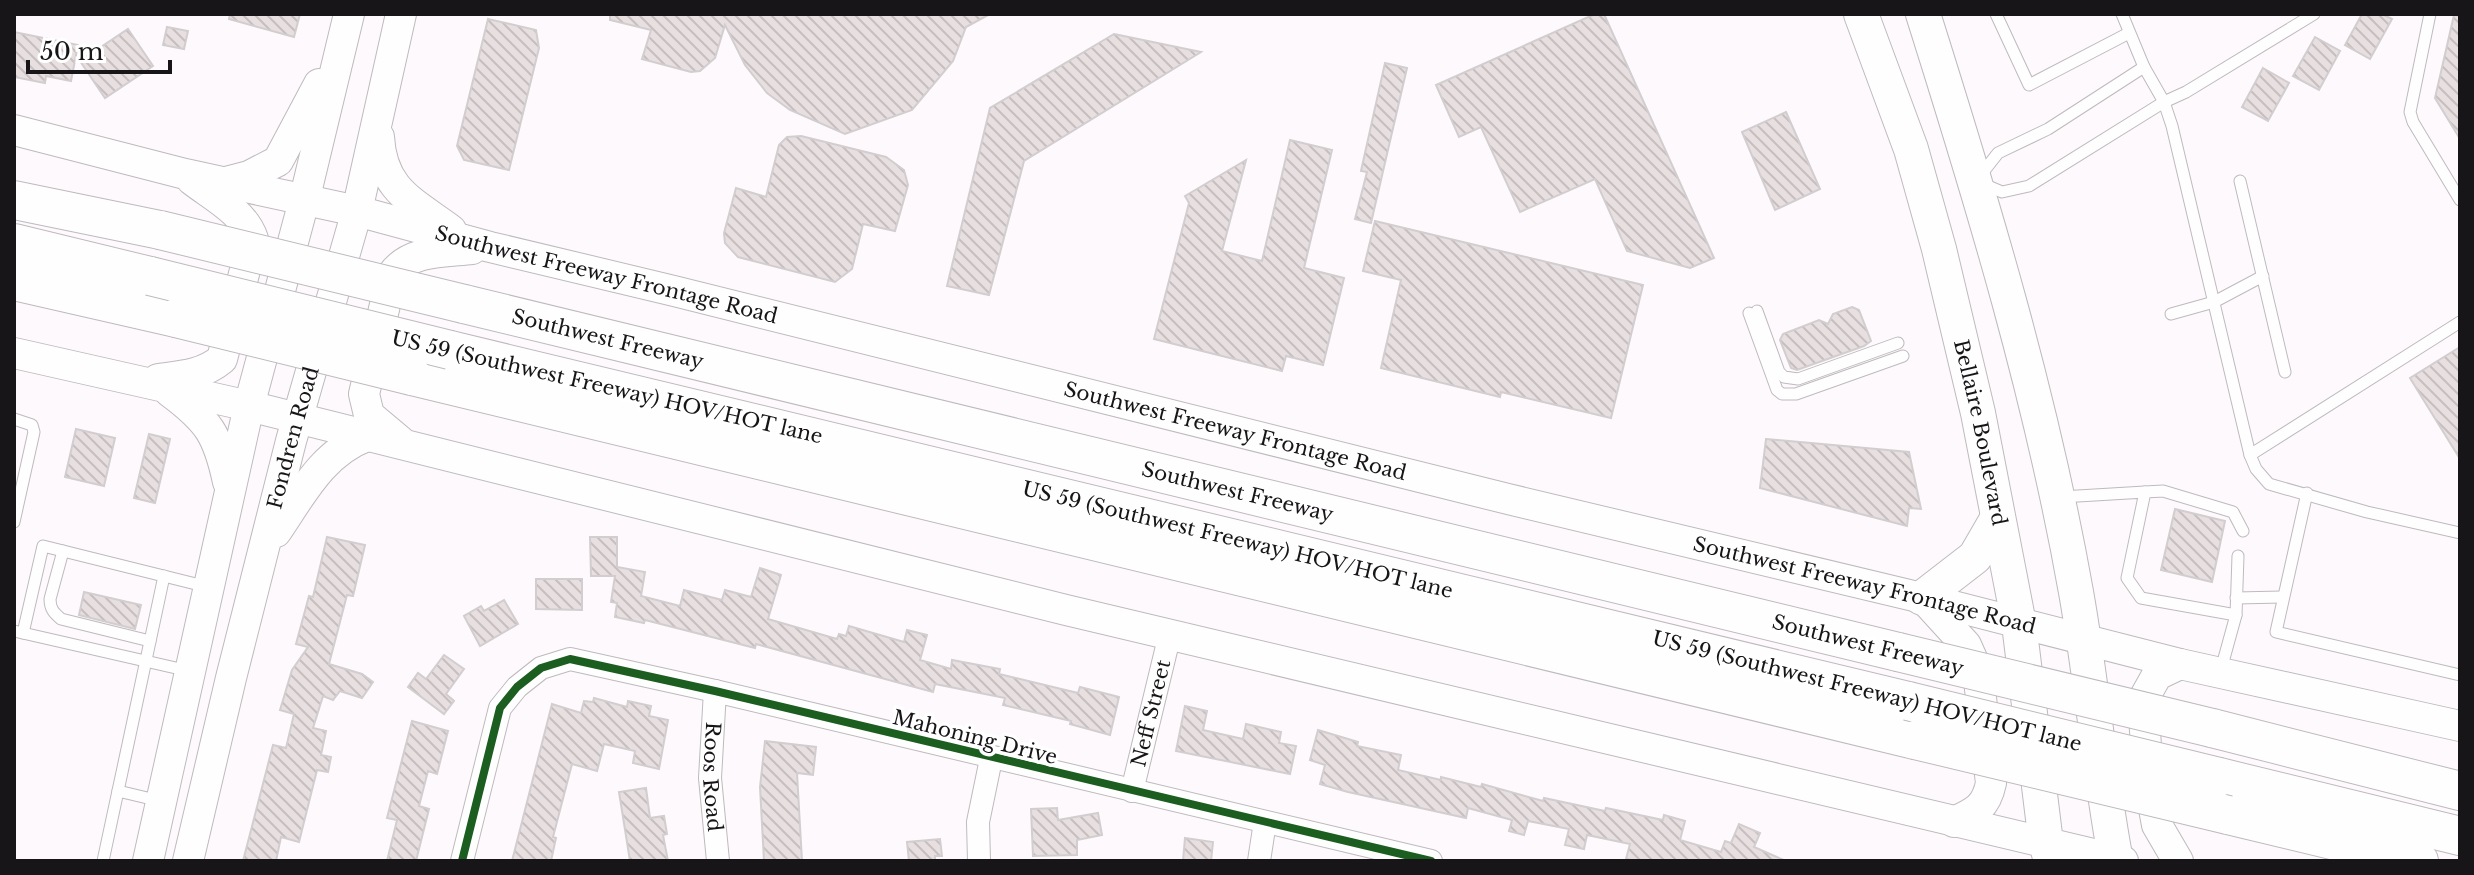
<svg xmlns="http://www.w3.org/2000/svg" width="2474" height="875" font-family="'Libre Baskerville',serif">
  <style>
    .building { fill: url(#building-back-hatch); stroke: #d2cecf; stroke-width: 2 }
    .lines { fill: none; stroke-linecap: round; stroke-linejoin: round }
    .service-casing { stroke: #bebabd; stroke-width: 13 }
    .minor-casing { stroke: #bebabd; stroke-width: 24 }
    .secondary-casing { stroke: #bebabd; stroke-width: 32 }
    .primary-casing { stroke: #bebabd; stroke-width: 36 }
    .motorway-casing { stroke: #bebabd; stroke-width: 40 }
    .service { stroke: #fffeff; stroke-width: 11 }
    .minor { stroke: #fffeff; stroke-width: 22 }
    .secondary { stroke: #fffeff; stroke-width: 30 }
    .primary { stroke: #fffeff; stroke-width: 34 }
    .motorway { stroke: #fffeff; stroke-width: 38 }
    .motorway-bridge-casing { stroke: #bebabd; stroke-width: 40; stroke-linecap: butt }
    .motorway-bridge { stroke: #fffeff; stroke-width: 38 }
    .cycleway-casing { stroke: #fff; stroke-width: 13 }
    .cycleway { stroke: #1b5e20; stroke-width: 8 }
    .labels { text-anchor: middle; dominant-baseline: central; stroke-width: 7; stroke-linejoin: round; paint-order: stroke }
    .street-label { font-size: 20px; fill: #171517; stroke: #fff }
  </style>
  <defs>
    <pattern id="building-back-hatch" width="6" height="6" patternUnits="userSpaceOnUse" patternTransform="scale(2)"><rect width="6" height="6" fill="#e8dfe0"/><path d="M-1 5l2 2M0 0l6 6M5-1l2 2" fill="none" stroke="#c6bebf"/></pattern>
  </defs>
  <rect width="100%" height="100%" fill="#fdf9fd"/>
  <g class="building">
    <polygon points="230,14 300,14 294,37 229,19"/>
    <polygon points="610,14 990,14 966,27 953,61 912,110 845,134 790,110 767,93 745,65 725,25 715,58 700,71 691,72 642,59 651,30 610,20"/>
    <polygon points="1595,14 1604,14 1714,258 1690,268 1627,251 1595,179 1520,212 1481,127 1459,137 1436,85"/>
    <polygon points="2362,14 2382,14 2392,19 2370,59 2345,45"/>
    <polygon points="2454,15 2460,16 2460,139 2435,98"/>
    <polygon points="488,19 536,30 539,48 509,170 464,160 457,146"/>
    <polygon points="167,27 188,31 184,49 163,45"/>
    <polygon points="128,29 153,66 105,98 80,61"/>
    <polygon points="14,32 78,45 71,81 46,76 45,83 14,77"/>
    <polygon points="1114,34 1201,52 1024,161 989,295 947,286 990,108"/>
    <polygon points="2315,37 2340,51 2319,90 2293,76"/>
    <polygon points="1385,63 1407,68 1371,223 1355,219 1367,172 1361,171"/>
    <polygon points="2263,68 2289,83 2268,121 2242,107"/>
    <polygon points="1786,112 1820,189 1775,210 1742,132"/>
    <polygon points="801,136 886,157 904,170 908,185 895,231 863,224 852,269 835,282 738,257 725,243 724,233 736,188 766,197 779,145 787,137"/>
    <polygon points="1290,140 1332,150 1304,268 1344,278 1323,365 1286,356 1282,371 1154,339 1189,203 1185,196 1246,160 1222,251 1262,261"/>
    <polygon points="1375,221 1643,285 1611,418 1501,392 1500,397 1381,368 1401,280 1363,271"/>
    <polygon points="1852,307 1859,310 1871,341 1864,346 1797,370 1791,368 1780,340 1783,334 1819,320 1828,324 1833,314"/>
    <polygon points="2460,347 2460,459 2410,378"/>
    <polygon points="76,429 115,438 104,486 65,477"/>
    <polygon points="149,434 170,439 155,503 134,498"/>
    <polygon points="1766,439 1909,452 1921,509 1909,508 1907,526 1760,488"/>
    <polygon points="2175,509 2225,521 2212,582 2161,570"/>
    <polygon points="327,537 365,545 353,596 347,595 329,664 362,674 373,682 362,698 340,691 333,700 323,696 313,728 326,731 321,755 331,757 328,772 317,770 299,842 281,837 276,861 243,861 273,745 286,748 294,714 280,710 292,670 308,647 296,644 309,596 313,597"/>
    <polygon points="590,537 617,537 617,567 645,572 641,596 680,606 684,590 722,600 725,590 751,597 760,568 781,575 768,619 837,639 839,634 846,636 849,626 904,642 907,630 927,635 920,660 951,669 952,660 1000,669 999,674 1078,693 1080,687 1119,697 1110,735 1070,724 1071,721 1003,705 1005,698 935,684 933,692 756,644 755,648 645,620 644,623 615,617 617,603 611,602 615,576 591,576"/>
    <polygon points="536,579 582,579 582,610 536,609"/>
    <polygon points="84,592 141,605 135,629 79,615"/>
    <polygon points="504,600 518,624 480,646 464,616 481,606 484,611"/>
    <polygon points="444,655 464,669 446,694 454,701 444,714 408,687 418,673 426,679"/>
    <polygon points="594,698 627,707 628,701 651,706 649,716 668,720 659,769 633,763 635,751 604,744 597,771 572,764 553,837 556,838 551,861 512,861 552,704 581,713 584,701 593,702"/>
    <polygon points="1185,706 1207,711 1203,730 1243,739 1246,724 1281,732 1279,743 1296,746 1290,774 1176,751"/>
    <polygon points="412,721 448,731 437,774 428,771 419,806 429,809 416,861 387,861 397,820 387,818"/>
    <polygon points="1318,730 1358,742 1357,746 1401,755 1398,770 1441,780 1441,777 1481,787 1482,784 1543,801 1544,798 1605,811 1606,808 1663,820 1664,815 1685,821 1680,840 1721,852 1725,841 1731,843 1739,824 1760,833 1754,847 1786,861 1637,861 1626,859 1630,844 1587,835 1584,849 1565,845 1569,829 1528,821 1524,835 1509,831 1512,820 1468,808 1466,818 1348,792 1320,784 1325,765 1310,760"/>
    <polygon points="765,741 816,747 813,775 797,773 802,861 764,861 760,787"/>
    <polygon points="646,788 650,818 664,816 667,834 663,835 668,861 630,861 619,792"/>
    <polygon points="1057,808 1058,820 1098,813 1102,835 1077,840 1077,855 1033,856 1031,809"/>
    <polygon points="1185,838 1213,842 1211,861 1183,861"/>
    <polygon points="940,839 942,856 935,856 935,861 909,861 907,842"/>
  </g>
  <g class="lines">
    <defs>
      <g id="service">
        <polyline points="1996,14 2029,85 2129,33"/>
        <polyline points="2122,14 2144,67 2164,102 2172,126 2250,455 2256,469 2269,484 2367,512 2460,533"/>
        <polyline points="2430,14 2410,112 2413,122 2460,200"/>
        <polyline points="2144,67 2048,129 1998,153 1976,181 2002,192 2029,186 2164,102 2186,92 2314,14"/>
        <polyline points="2240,181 2285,372"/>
        <polyline points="1757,311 1779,372 1784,377 1798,379 1898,343"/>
        <polyline points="1749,313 1777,390 1782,394 1796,394 1903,356"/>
        <polyline points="2171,314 2214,302 2263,276"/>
        <polyline points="14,419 32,425 34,432 14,522"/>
        <polyline points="2250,455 2460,322"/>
        <polyline points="2145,492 2163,491 2233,512 2243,531"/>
        <polyline points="2307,493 2276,632 2460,675"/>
        <polyline points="2061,497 2145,492 2127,578 2141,598 2236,615"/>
        <path d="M63,551L50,599C50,609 54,613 61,619L150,641"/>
        <polyline points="2236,598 2282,597"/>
        <polyline points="14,631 189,671"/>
        <polyline points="23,633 43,546 208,587"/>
        <polyline points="2220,673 2236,615 2238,556"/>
        <polyline points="118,791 160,801"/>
        <polyline points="103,861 164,576"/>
      </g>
      <g id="minor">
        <path id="s1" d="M715,691L710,778L718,861"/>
        <path id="s2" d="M1132,791L1170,634"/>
        <polyline points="462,861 500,708 517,687 541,668 570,659 715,691 1431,861"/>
        <polyline points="979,861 978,822 991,759"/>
        <polyline points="1259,861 1265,822"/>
      </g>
      <g id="secondary">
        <path id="s3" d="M14,130L185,174L357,211L490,247L674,291L1508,499L1922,598L2180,664L2460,726"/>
        <path d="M379,137C382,190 412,201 451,230"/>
        <polyline points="226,182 249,176 278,161 319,84"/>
        <polyline points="14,353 249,406 1066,610 2123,861"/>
        <path d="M158,379C181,376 203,375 222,359L253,239C244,212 214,197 192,180"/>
        <path d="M170,392C209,421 218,435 228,482"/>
        <path d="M400,441L369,415L364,394L392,275C409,250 444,252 472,249"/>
        <path d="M276,532C302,494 322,453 367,436"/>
        <path d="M1924,599L1966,645L1978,672L1991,783C1986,807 1976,812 1954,822"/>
        <polyline points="148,861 249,406 304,201 349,14"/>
        <path id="s4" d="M188,861L231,678L291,441L357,211L401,14"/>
        <polyline points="2178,861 2157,825 2148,777 2143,700 2157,675 2180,664"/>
      </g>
      <g id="primary">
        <path id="s5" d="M1861,14L1911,149L1939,249L1978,413L2019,624L2046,843L2051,861"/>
        <path d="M1923,14C1983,204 2041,395 2076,592C2092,681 2099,772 2116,861"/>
        <polyline points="1922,598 1975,557 1997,519"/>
      </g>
      <g id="motorway">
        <polyline points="14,200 160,230"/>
        <polyline points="14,243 150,276"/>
        <polyline points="14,281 176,318"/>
        <path id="s6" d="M464,304L1898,652"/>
        <path id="s7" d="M450,350L1908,701"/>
        <polyline points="412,376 1915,740"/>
        <polyline points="2212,728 2460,791"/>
        <polyline points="2219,777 2460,836"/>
        <polyline points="2228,815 2419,861"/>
      </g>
    </defs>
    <use href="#service" class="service-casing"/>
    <use href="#minor" class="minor-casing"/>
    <use href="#secondary" class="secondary-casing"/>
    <use href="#primary" class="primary-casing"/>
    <use href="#motorway" class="motorway-casing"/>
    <use href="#service" class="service"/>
    <use href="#minor" class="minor"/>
    <use href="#secondary" class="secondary"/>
    <use href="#primary" class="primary"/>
    <use href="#motorway" class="motorway"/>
    <defs>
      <g id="motorway-bridge">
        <polyline points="160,230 464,304"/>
        <polyline points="150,276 450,350"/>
        <polyline points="176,318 412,376"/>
        <polyline points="1898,652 2212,728"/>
        <polyline points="1908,701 2219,777"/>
        <polyline points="1915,740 2228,815"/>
      </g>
    </defs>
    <use href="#motorway-bridge" class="motorway-bridge-casing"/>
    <use href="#motorway-bridge" class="motorway-bridge"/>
    <defs>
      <polyline id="cycleway" points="462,861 500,708 517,687 541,668 570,659 715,691 1431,861"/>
    </defs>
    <use href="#cycleway" class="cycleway-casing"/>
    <use href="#cycleway" class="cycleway"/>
  </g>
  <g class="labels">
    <g class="street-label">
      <text stroke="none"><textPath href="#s3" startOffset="610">Southwest Freeway Frontage Road</textPath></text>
      <text stroke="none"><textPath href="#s6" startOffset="148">Southwest Freeway</textPath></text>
      <text transform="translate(607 387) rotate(13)">US 59 (Southwest Freeway) HOV/HOT lane</text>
      <text stroke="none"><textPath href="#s3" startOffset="1258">Southwest Freeway Frontage Road</textPath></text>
      <text stroke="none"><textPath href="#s5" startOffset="436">Bellaire Boulevard</textPath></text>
      <text stroke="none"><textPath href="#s4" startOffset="436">Fondren Road</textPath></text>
      <text stroke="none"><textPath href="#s6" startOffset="796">Southwest Freeway</textPath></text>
      <text stroke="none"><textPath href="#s7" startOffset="810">US 59 (Southwest Freeway) HOV/HOT lane</textPath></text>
      <text stroke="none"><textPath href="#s3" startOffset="1906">Southwest Freeway Frontage Road</textPath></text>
      <text transform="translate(1868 645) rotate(14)">Southwest Freeway</text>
      <text transform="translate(1867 691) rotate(14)">US 59 (Southwest Freeway) HOV/HOT lane</text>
      <text stroke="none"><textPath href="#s2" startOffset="80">Neff Street</textPath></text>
      <text transform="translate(975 737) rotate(14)">Mahoning Drive</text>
      <text stroke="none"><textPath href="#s1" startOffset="86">Roos Road</textPath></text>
    </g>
  </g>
  <rect width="2474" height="875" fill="none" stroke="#171517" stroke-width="32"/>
  <path d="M28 60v12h142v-12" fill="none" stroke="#171517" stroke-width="4"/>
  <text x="40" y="60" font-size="24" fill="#171517" stroke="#ffffff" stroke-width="6" paint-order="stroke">50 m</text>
</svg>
